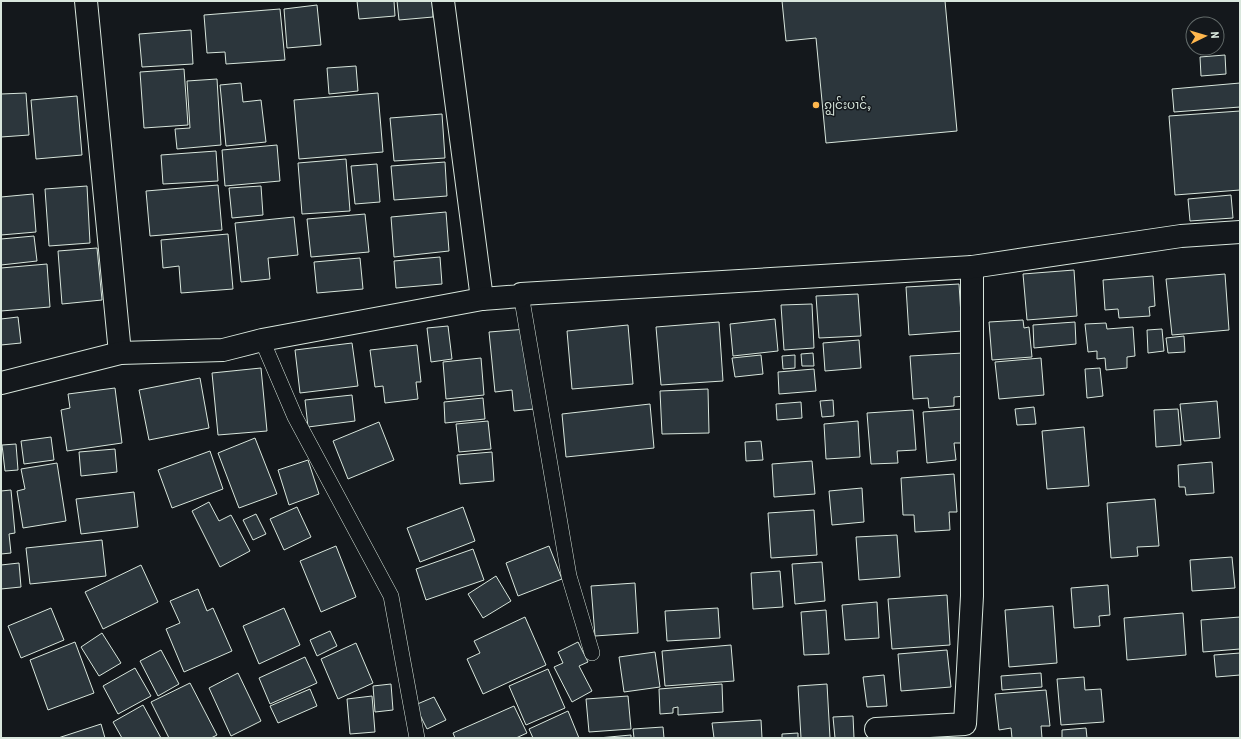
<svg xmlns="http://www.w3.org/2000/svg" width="1241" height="739" font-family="'Roboto Condensed','Noto Sans Myanmar',sans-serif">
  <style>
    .building { fill: #2c363c; stroke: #d8e6dc }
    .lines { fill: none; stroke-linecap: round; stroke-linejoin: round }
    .service-casing { stroke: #d8e6dc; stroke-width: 16 }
    .minor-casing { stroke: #d8e6dc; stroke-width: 24 }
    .tertiary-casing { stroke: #d8e6dc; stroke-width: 24 }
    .service { stroke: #14181c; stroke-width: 15 }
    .minor { stroke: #14181c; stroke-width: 22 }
    .tertiary { stroke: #14181c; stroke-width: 22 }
    .poi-dot { fill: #ffb74d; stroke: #14181c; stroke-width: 1.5 }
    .labels { text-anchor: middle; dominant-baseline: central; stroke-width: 3; stroke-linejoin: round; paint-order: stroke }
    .poi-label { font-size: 12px; fill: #d8e6dc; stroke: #14181c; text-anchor: start }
  </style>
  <rect width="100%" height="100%" fill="#14181c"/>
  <g class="building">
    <polygon points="357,1 394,1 395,16 359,19"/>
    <polygon points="397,1 432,1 433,17 399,20"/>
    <polygon points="782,1 945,1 957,131 826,143 816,38 786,41"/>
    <polygon points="317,5 321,45 287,48 284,9"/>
    <polygon points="280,9 285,60 226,64 225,52 207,53 204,15"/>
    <polygon points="191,30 193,64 142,67 139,34"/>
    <polygon points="1225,55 1226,74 1201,76 1200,57"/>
    <polygon points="356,66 358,91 329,94 327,68"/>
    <polygon points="184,69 188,125 144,128 140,72"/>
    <polygon points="217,79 221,145 177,149 175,129 190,128 187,81"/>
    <polygon points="241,83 243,102 261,100 266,142 226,146 220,85"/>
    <polygon points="1240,83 1240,107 1174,112 1172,89"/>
    <polygon points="26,93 29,135 1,137 1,94"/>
    <polygon points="378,93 383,152 299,159 294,100"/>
    <polygon points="77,96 82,155 36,159 31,100"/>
    <polygon points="1240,111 1240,190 1175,195 1169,116"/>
    <polygon points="442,114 445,158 394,161 390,118"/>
    <polygon points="277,145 280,181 225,186 222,150"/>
    <polygon points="216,151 218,181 163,184 161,155"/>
    <polygon points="346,159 350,211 302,214 298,163"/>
    <polygon points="445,162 447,196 394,200 391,166"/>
    <polygon points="377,164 380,202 355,204 351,166"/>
    <polygon points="218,185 222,230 150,236 146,191"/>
    <polygon points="87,186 90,243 49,246 45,189"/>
    <polygon points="261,186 263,215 232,218 229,188"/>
    <polygon points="33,194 36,232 1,235 1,197"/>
    <polygon points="1231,195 1233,218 1190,221 1188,199"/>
    <polygon points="446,212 449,251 394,257 391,217"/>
    <polygon points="365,214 369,252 311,257 307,219"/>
    <polygon points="294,217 298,255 268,258 270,279 241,282 235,223"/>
    <polygon points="228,234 233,289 181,293 179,266 163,268 161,240"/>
    <polygon points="34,236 37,261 1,265 1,239"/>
    <polygon points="97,248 102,300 62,304 58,251"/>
    <polygon points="440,257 442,284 396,288 394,261"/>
    <polygon points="360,258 363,289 317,293 314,262"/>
    <polygon points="47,264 50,307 1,311 1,268"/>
    <polygon points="1074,270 1077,316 1027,320 1023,274"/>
    <polygon points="1225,274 1229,330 1172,335 1166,279"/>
    <polygon points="1153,276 1155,306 1149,307 1150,316 1119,318 1118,309 1105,310 1103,280"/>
    <polygon points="959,284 962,331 909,335 906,287"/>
    <polygon points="858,294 861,336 819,338 816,296"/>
    <polygon points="812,304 814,348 784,350 781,305"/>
    <polygon points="18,317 21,343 1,345 1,319"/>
    <polygon points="775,319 778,351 733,356 730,324"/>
    <polygon points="1023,320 1024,328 1029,327 1032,357 992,360 989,322"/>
    <polygon points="719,322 723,381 661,385 656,327"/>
    <polygon points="1075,322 1076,344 1034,348 1033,325"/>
    <polygon points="1106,323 1107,329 1133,327 1135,356 1127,357 1127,368 1106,370 1105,358 1097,359 1097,351 1088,352 1085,324"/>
    <polygon points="628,325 633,384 572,389 567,331"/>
    <polygon points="448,326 452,359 431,362 427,328"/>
    <polygon points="527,329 534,409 514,411 512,390 495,392 489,332"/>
    <polygon points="1162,329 1164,351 1148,353 1147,330"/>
    <polygon points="1184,336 1185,352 1168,353 1166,338"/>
    <polygon points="859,340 861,368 825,371 823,343"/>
    <polygon points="352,343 358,386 300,393 295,350"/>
    <polygon points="417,345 421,382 416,382 418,399 385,403 383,386 375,387 370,350"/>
    <polygon points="813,353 814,366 802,366 801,354"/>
    <polygon points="963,353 966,396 954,397 954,406 929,408 928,398 913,399 910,356"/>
    <polygon points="761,355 763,374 735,377 732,358"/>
    <polygon points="795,355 795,368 783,369 782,356"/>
    <polygon points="481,358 484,395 446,399 443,362"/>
    <polygon points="1041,358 1044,395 999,399 995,362"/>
    <polygon points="261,368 267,431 218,435 212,373"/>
    <polygon points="1100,368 1103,396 1087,398 1085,369"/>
    <polygon points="814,369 816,391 779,394 778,372"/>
    <polygon points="200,378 209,428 149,440 139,390"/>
    <polygon points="115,388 122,443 67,451 61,410 70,408 68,394"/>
    <polygon points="708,389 709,433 662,434 660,391"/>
    <polygon points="352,395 355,421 308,427 305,400"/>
    <polygon points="483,398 485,419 445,423 444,402"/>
    <polygon points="833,400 834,416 822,417 820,401"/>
    <polygon points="1217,401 1220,438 1184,441 1180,404"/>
    <polygon points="801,402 802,418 777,420 776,404"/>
    <polygon points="650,404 654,448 566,457 562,414"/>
    <polygon points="1034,407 1036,424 1017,425 1015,409"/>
    <polygon points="963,409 966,443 954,443 956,460 927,463 923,412"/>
    <polygon points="1178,409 1181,445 1156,447 1154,410"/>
    <polygon points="913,410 916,450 897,451 898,463 871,464 867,413"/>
    <polygon points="488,421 491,449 459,452 456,424"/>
    <polygon points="858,421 860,457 826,459 824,424"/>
    <polygon points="379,422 394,460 348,479 333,441"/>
    <polygon points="1084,427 1089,486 1047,489 1042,431"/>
    <polygon points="51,437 54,460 24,464 21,441"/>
    <polygon points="255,438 277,494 239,508 218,453"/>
    <polygon points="761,441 763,460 746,461 745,442"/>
    <polygon points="16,444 18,470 5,471 2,445"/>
    <polygon points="115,449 117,472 81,476 79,452"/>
    <polygon points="210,451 223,489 172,508 158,470"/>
    <polygon points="492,452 494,481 460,484 457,455"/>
    <polygon points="308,460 319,494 289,505 278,470"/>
    <polygon points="812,461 815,494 774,497 772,464"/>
    <polygon points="1212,462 1214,493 1186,495 1185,487 1179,487 1178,465"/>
    <polygon points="57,463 66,521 23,528 17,491 25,489 21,469"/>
    <polygon points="954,474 957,512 949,512 950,530 915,532 914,515 903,515 901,478"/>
    <polygon points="862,488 864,522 832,525 829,491"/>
    <polygon points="11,490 15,533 9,534 11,553 1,554 1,491"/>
    <polygon points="134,492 138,527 81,534 76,499"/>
    <polygon points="1155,499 1159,546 1137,547 1138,556 1111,558 1107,503"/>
    <polygon points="209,502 219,521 231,515 250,551 220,567 192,511"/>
    <polygon points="297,507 311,537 284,550 270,519"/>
    <polygon points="463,507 475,541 420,562 407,528"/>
    <polygon points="814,510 817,555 771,558 768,513"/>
    <polygon points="256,514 266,534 253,540 243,520"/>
    <polygon points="897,535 900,577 859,580 856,537"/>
    <polygon points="102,540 106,576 30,584 26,548"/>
    <polygon points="336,546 356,597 321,612 300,561"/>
    <polygon points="549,546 562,579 518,596 506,563"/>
    <polygon points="473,549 484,580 426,600 416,569"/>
    <polygon points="1232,557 1235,588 1192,591 1190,560"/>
    <polygon points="822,562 825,601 795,604 792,564"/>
    <polygon points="19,563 21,587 1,589 1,565"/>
    <polygon points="141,565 158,602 103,629 85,592"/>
    <polygon points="780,571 783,607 753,609 751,573"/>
    <polygon points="496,576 511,601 483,618 468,594"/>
    <polygon points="635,583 638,633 595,636 591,586"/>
    <polygon points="1108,585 1110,615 1099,616 1100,626 1074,628 1071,588"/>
    <polygon points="198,589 207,611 213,608 232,651 184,672 166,629 180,623 170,601"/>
    <polygon points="947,595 950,645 892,649 888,599"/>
    <polygon points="877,602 879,638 845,640 842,605"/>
    <polygon points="1053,606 1057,663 1009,667 1005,610"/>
    <polygon points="51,608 64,640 21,658 8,626"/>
    <polygon points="284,608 300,645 259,664 243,626"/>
    <polygon points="718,608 720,638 667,641 665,611"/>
    <polygon points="826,610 829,654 804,655 801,612"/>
    <polygon points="1183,613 1186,655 1127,660 1124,618"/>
    <polygon points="525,617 546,665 483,694 467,659 480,653 474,641"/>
    <polygon points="1240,617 1240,649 1203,652 1201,620"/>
    <polygon points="330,631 337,646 317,656 310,640"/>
    <polygon points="102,633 121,663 99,676 81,647"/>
    <polygon points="75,642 94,693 48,710 30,660"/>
    <polygon points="578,642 588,662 579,666 592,691 572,702 554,667 563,663 558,652"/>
    <polygon points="356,643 373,683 338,699 321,659"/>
    <polygon points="731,645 734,681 665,686 662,651"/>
    <polygon points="161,650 179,684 158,696 140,661"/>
    <polygon points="947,650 951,687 901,691 898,654"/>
    <polygon points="655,652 660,687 624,692 619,657"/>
    <polygon points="1240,653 1240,675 1216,677 1214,655"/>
    <polygon points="305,657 317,683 270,704 259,678"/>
    <polygon points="135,668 151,696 118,714 103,686"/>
    <polygon points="548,669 565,708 526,725 509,686"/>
    <polygon points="238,673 261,721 231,736 209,688"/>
    <polygon points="1041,673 1042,687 1002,690 1001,676"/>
    <polygon points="884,675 887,706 867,707 863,677"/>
    <polygon points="1084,677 1085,690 1101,689 1104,722 1061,725 1057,679"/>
    <polygon points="190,683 217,735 211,738 169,738 151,702"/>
    <polygon points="391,684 393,710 375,712 373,686"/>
    <polygon points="722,684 723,712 678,715 678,707 673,708 673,713 660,714 659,689"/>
    <polygon points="827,684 830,738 801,738 798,686"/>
    <polygon points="310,689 317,706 278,723 270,706"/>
    <polygon points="1046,690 1050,726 1041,726 1042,738 1012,738 1011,728 999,730 995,694"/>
    <polygon points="372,696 375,732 350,734 347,699"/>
    <polygon points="628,696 631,729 589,732 586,699"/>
    <polygon points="434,697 446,720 427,729 415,705"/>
    <polygon points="143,705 161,738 122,738 113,722"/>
    <polygon points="514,706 527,733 516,738 455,738 453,733"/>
    <polygon points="568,711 579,738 533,738 529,729"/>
    <polygon points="853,716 854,738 835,738 833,717"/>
    <polygon points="761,720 762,738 714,738 712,723"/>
    <polygon points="101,724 105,738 58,738"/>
    <polygon points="663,727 664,738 634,738 633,729"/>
    <polygon points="1086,728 1087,738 1062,738 1062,730"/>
    <polygon points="798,733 798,738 782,738 782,734"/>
    <polygon points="631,735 631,738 598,738"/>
  </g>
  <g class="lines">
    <defs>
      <g id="service">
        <polyline points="521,294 569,576 592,653"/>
        <polyline points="262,340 295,417 391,596 417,738"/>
      </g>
      <g id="minor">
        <polyline points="86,1 120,353"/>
        <polyline points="443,1 482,299"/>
        <polyline points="876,729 965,724 972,596 972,267"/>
      </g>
      <polyline id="tertiary" points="1,383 120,353 223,350 262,340 482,299 521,296 521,294 972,267 1181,236 1240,232"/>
    </defs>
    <use href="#service" class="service-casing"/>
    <use href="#minor" class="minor-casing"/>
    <use href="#tertiary" class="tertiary-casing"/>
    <use href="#service" class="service"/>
    <use href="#minor" class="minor"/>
    <use href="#tertiary" class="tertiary"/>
  </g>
  <circle class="poi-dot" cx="816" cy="105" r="4"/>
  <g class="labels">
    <g class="poi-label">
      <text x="824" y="105">ၵျွင်းပၢင်ႇ</text>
    </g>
  </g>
  <rect width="1241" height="739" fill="none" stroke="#d8e6dc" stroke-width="4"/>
  <g transform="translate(1205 36) rotate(85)"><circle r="19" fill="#14181c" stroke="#626a69"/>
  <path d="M0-3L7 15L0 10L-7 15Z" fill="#ffb74d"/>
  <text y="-6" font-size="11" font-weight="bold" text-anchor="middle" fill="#d8e6dc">N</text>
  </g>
</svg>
